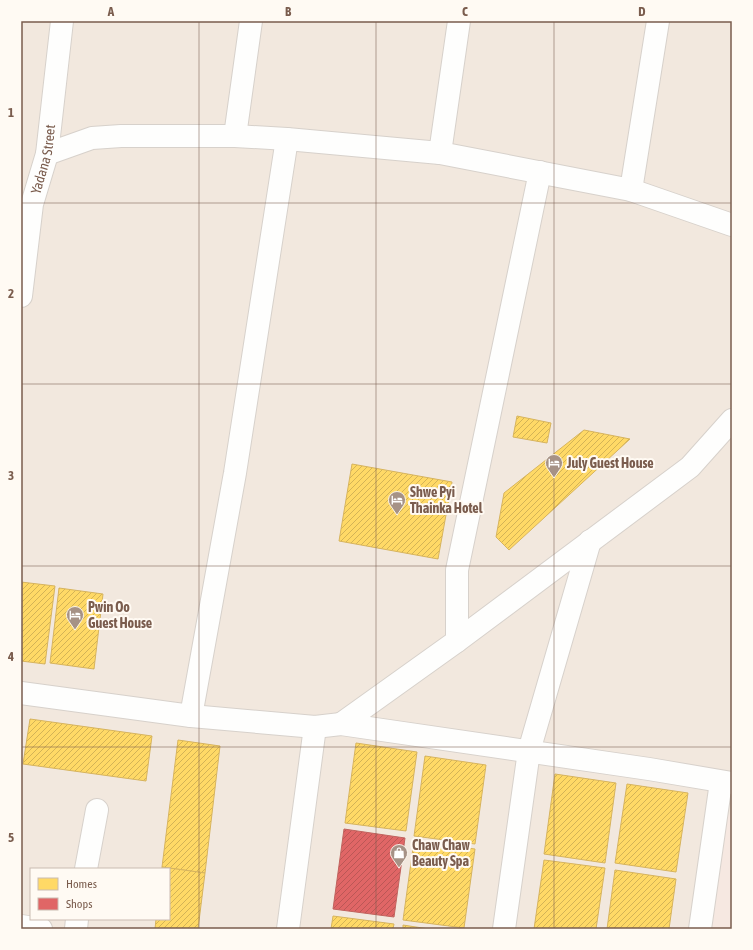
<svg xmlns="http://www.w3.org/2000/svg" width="753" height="950" font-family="'Asap Condensed',sans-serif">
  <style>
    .residential { fill: #f2e8de; fill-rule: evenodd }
    .commercial { fill: #f6e8e1 }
    .homes { fill: url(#homes-hatch); stroke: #d7b45e }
    .shops { fill: url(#shops-hatch); stroke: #c1635e }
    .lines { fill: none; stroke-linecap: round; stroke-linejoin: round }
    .minor-casing { stroke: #d7d1cb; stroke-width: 24 }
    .minor { stroke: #fefefd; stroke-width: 22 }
    .grid { fill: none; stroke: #7a5c4d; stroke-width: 1; stroke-opacity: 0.55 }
    .labels { text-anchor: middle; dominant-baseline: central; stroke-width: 4; stroke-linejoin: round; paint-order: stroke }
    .street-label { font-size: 14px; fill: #7a5c4d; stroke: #fffaf3 }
    .poi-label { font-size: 14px; font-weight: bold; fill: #7a5c4d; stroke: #fffaf3; text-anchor: start }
    .neatline { fill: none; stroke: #7a5c4d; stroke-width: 1.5 }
    .grid-label { font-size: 13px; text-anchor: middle; font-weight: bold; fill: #7a5c4d }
  </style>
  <defs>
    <pattern id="homes-hatch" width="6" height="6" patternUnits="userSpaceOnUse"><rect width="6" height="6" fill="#ffd966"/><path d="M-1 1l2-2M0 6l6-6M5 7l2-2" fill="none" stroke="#d3b356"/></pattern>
    <pattern id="shops-hatch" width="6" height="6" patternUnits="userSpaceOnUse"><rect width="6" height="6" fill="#e06666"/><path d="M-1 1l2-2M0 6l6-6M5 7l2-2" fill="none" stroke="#bb5756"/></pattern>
  </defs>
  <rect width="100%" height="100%" fill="#f9f5f0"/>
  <path class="residential" d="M21,21H732V929H21ZM31,869H169V919H31Z"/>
  <polygon class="commercial" points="727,814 732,815 732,929 710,929"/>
  <g class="homes">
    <polygon points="517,416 551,423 547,443 513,437"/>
    <polygon points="584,430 630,439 509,550 496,537 504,493"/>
    <polygon points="352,464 452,482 438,559 339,541"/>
    <polygon points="21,582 55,586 45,664 21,661"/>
    <polygon points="59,588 103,594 94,669 50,663"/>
    <polygon points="30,719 152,736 146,781 23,764"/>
    <polygon points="178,740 220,746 205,873 162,867"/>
    <polygon points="356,743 417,752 406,831 345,823"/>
    <polygon points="425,756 486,765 475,844 414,836"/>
    <polygon points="555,774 616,783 605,863 544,854"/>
    <polygon points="627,784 688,793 676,872 615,863"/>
    <polygon points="414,841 475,849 464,928 403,920"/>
    <polygon points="544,860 605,868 596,929 534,929"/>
    <polygon points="162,867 205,873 198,929 155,929 156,919 169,919 169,869 162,869"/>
    <polygon points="615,870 676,879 669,929 607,929"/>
    <polygon points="333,916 394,924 393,929 331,929"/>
    <polygon points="403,925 429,929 403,929"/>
  </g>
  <polygon class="shops" points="344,829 405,838 394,917 333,909"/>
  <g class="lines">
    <defs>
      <g id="minor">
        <polyline points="235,136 251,21"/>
        <polyline points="440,153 459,21"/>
        <polyline points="47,154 92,138 121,136 235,136 287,139 440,153 631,190 732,225"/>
        <polyline points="631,190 658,21"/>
        <path id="s1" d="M21,296L32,204L47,154L62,21"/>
        <polyline points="457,641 457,570 540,172"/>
        <polyline points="21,693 191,716 315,727 341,724 649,769 732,783"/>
        <polyline points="191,716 235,473 287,139"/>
        <polyline points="341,724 457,641 690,467 732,420"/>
        <polyline points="86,869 97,810"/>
        <polyline points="21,926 41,929"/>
        <polyline points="76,929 77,919"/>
        <polyline points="288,929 315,727"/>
        <polyline points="504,929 529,751 590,541"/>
        <polyline points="700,929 721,782"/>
      </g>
    </defs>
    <use href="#minor" class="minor-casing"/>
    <use href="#minor" class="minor"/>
  </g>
  <path class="grid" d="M199,21V929M376,21V929M554,21V929M21,203H732M21,384H732M21,566H732M21,747H732"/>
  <defs>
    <symbol id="hotel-pin" viewBox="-11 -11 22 30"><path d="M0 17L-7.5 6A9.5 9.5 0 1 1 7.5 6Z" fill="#a69286" stroke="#fffaf3"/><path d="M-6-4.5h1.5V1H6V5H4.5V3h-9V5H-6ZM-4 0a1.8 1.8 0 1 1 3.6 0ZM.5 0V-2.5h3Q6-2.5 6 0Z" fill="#fff"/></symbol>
    <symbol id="shop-pin" viewBox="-11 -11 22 30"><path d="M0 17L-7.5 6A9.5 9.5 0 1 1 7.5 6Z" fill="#a69286" stroke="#fffaf3"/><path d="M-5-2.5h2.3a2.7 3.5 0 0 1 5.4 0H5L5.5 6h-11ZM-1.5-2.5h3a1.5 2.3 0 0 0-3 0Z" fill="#fff"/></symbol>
  </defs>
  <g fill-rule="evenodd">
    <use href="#hotel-pin" x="544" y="453" width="20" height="27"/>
    <use href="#hotel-pin" x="387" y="490" width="20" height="27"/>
    <use href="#hotel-pin" x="65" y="605" width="20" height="27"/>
    <use href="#shop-pin" x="389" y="843" width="20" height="27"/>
  </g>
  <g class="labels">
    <g class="street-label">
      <text stroke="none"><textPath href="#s1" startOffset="139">Yadana Street</textPath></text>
    </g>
    <g class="poi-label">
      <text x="567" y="463">July Guest House</text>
      <text x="410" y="492">Shwe Pyi<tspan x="410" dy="16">Thainka Hotel</tspan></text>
      <text x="88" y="607">Pwin Oo<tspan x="88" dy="16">Guest House</tspan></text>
      <text x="412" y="845">Chaw Chaw<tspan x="412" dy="16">Beauty Spa</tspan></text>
    </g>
  </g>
  <rect width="753" height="950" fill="none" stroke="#fffaf3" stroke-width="44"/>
  <rect x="30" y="868" width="140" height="52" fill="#fffaf3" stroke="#cabbb1"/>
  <rect x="38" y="878" width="20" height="12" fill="#ffd966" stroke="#cabbb1"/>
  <text x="66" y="888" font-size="12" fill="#7a5c4d">Homes</text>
  <rect x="38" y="898" width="20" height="12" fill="#e06666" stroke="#cabbb1"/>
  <text x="66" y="908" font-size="12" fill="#7a5c4d">Shops</text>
  <rect x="22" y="22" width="709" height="906" class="neatline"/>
  <g class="grid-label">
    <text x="111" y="16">A</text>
    <text x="288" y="16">B</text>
    <text x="465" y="16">C</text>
    <text x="642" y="16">D</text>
    <text x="11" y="117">1</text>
    <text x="11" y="298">2</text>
    <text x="11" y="480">3</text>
    <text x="11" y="661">4</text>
    <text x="11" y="842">5</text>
  </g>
</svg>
